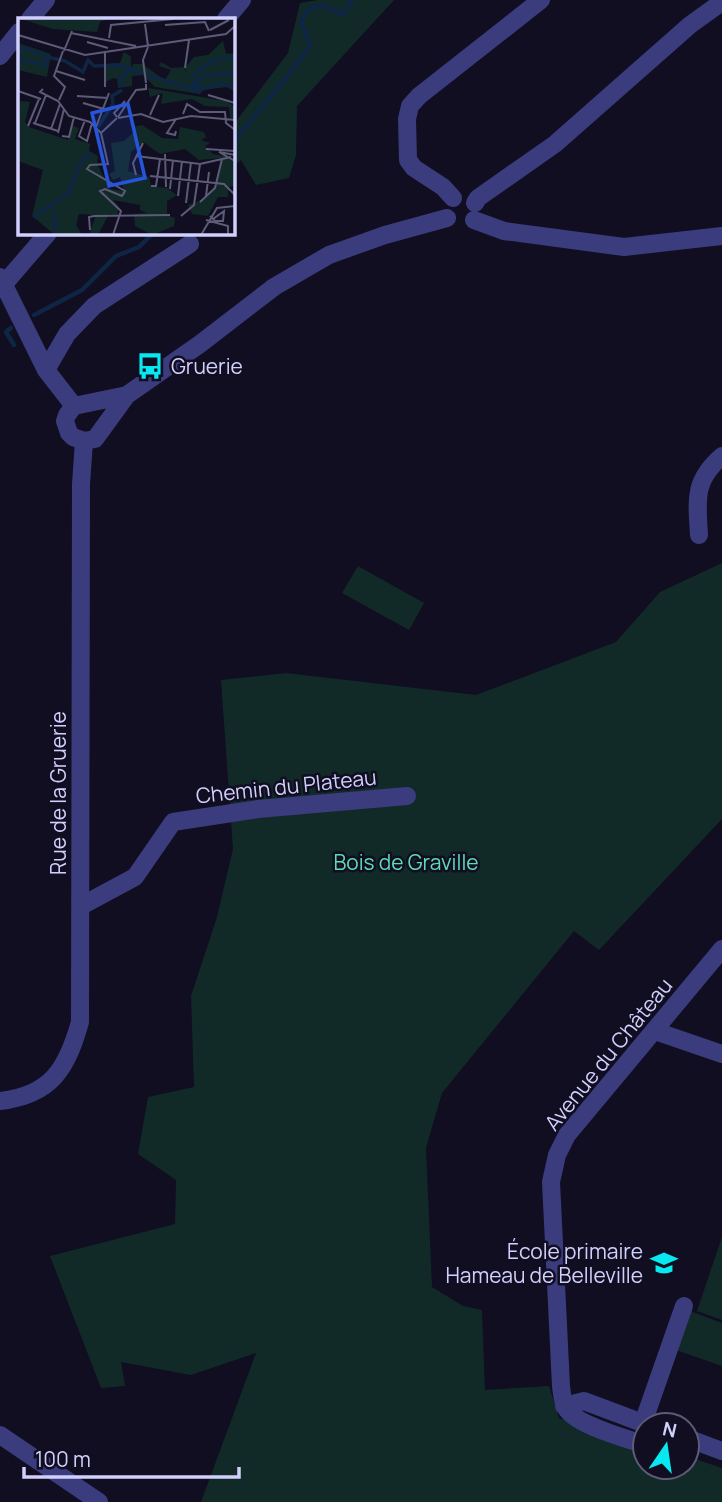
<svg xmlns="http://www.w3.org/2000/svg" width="722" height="1502" font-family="Manrope,sans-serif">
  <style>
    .green { fill: #112a28 }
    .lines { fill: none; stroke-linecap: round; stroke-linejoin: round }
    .stream { stroke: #0e2644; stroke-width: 4.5 }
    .minor { stroke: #3a3c7e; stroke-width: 18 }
    .labels { text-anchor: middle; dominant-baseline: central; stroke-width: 5; stroke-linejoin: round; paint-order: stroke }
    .poi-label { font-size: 21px; fill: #d1cffd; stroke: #100e20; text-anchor: start }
    .street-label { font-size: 21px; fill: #d1cffd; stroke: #100e20 }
    .park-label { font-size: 21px; fill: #5ddbb3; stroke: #100e20 }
    .inset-river { fill: none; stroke: #0e2644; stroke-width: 3.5 }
    .inset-road { fill: none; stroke: #5d5b78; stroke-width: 2 }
    .view { fill: #2654da; fill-opacity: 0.15; stroke: #2654da; stroke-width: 3.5 }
    .inset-edge { fill: none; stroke: #d1cffd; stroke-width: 3.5 }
  </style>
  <rect width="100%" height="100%" fill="#100e20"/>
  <g class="green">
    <polygon points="318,0 394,0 297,106 296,155 289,178 256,185 241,160 233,167 233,125 288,53 300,3"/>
    <polygon points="722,563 722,819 599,950 574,931 442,1093 426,1148 432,1287 463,1306 482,1310 485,1390 549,1386 559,1418 645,1450 645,1467 687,1467 687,1459 695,1459 722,1468 722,1502 201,1502 256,1353 191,1375 121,1362 125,1386 101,1388 50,1256 175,1224 176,1180 138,1154 148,1097 194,1087 191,996 217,917 233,849 221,680 286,673 476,695 616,642 660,592"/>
    <polygon points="358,566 424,603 409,630 342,593"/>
    <polygon points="722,1237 722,1320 697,1311"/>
    <polygon points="690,1311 722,1323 722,1366 676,1350"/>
  </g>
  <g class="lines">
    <g class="stream">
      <polyline points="233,142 289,75 310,45 301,21 310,8 325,6 343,14 352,0"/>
      <polyline points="34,315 82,290 116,256 139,247 153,233"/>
      <polyline points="11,328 6,332 14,345"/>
    </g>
    <g class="minor">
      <polyline points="30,19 46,0"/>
      <polyline points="226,19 242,0"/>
      <polyline points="0,56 19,32"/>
      <polyline points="453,198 443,187 414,168 408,160 407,119 410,106 419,96 541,0"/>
      <polyline points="475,203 478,198 555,144 690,25 722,2"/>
      <polyline points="474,220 504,231 624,247 722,236"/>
      <polyline points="0,277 46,370 74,406"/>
      <polyline points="4,284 48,233"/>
      <polyline points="46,370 67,334 94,306 190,244"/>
      <polyline points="127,395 74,406 67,415 65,421 69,433 73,437 84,441 95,439 127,395 200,344 274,287 329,255 385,235 447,218"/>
      <path d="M699,535C697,500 693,481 722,456"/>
      <polyline points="81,906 135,877 173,822 258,809 407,796"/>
      <polyline points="655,1031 722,1054"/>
      <path d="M0,1101C52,1095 67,1068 80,1022L81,484L84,441"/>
      <polyline points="564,1406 584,1401 648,1425"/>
      <polyline points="643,1423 684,1306"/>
      <polyline points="0,1435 99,1502"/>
      <polyline points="687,1438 722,1451"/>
      <path d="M645,1445C626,1438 575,1425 566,1408C562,1401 562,1393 561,1386L551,1182L557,1155L567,1135L722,949"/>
    </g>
  </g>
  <defs>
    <symbol id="bus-bare" viewBox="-9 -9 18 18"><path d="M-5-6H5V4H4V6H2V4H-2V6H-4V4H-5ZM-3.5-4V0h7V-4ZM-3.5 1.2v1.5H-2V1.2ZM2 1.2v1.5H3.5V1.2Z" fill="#08e8f0" stroke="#100e20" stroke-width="2.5" paint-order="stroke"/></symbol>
    <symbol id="school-bare" viewBox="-9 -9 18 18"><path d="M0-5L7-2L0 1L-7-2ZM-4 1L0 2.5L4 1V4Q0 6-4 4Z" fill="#08e8f0" stroke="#100e20" stroke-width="2.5" paint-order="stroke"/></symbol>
  </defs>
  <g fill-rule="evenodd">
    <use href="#bus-bare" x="131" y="347" width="38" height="38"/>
    <use href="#school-bare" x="645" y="1244" width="38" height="38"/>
  </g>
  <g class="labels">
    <g class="poi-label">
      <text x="171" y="366">Gruerie</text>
      <text x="643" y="1251" text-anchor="end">École primaire<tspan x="643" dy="24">Hameau de Belleville</tspan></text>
    </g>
    <g class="street-label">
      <text transform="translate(286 786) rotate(-6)">Chemin du Plateau</text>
      <text transform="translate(58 793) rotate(-90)">Rue de la Gruerie</text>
      <text transform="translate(608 1054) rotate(-51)">Avenue du Château</text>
    </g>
    <g class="park-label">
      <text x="406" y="862">Bois de Graville</text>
    </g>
  </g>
  <g transform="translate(18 18)">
    <rect width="217" height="217" fill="#100e20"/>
    <path d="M0,0H93L82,4L79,14L35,11ZM205,23L208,36L217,35V74L209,69L185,72L182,76L137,69L125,57L114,58V68L100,70L99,61L95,60L88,64V46L102,45L106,34L113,39V51L115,46H124L147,62L153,52L141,48L143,44L153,50L166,49L169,58L167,50L176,39L190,37ZM0,25L33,36L29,59L0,52ZM130,70L207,83L217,88V100L212,101L211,89L187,88L174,81L143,86L145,75L132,79ZM2,83L12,84L7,104L11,109L50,122L54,108L61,110L57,121L72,126L71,133L80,138L79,146L92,171L106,173L102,159L95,162L91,156L97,153L93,125L106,123L116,114L115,109L124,107L144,120L160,121L162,109L186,114L188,119L183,122L192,125L187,128L195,136L217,140V168L210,169V179H200L190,198L174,196L170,187L188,180L199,165L204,140L181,142L167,131L142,136L125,124L113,134L110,153L131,159L133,168L149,170L159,177L149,183V197L157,200L156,208L134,217L117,208L116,196L129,195L122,192V187L95,182L101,189L99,197L91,196L80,217H71L78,197L61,196L58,207L64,217H37L14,198L25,152L0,143Z" fill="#112a28"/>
    <path class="inset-river" d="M0,28L30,39M0,36L4,42L28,47L30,39L47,43L65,54L70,42L76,48L101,47L178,73L203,65L217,70M104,69L103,59L112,52M175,69L178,54L196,42L217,40M176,72L185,58L217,55M80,109L95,86L94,78L104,72M37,192V215M15,199L51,175L64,142L74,135"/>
    <path class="inset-road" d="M127,6L130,28M147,7L187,4L191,13M192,12L211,2M53,15L118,28M0,17L67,37L208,16L217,8M91,20L93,7L155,1M69,24L90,30M46,33L54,13M87,35V69M167,50L171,22M38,53L67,62M128,65L125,42L130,29M25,71L22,74L40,83L51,98L72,104L83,115L90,146L72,147L69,151L107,173L104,178L87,171L82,173L103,193L95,217M0,73L23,81M190,77L217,85M59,78L90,80M41,82L47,69L36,58L45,33M65,85L86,91M165,96L169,86L182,94H207L208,105L217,112M132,97L141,77M99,99L96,95L107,83M100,99L118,72L128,71V66M100,100L123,96L145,104L173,98L217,102M158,101L149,115L157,117L158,113M67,102L61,118L69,123L74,105M15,105L40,113M17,105L28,77M10,108L21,81M78,109L91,75M33,111L42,86M40,115L46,91M83,115L99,100M44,118L51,119L56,99M188,131L217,133M147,136L148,169M217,137L201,134L217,143M118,138L182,146L213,139M118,157L115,145L125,125M132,158L206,166L217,177M133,168H138L142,141M152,171L155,142M160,178L164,143M188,178L191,154M182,184L197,170L204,141M168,185L173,144M163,198L176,187L182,146M192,198L197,203H205L206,193L195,201M188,202L210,208V217M72,212L71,199L76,198L152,197M183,217L199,190L217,188"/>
    <path class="view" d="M110,86L127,160L91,168L74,95Z"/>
    <rect width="217" height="217" class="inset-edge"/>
  </g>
  <g transform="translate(666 1446) rotate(13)"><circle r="33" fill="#100e20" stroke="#5d5b78" stroke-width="2"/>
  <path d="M0-5L12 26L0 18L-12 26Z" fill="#08e8f0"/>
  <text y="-10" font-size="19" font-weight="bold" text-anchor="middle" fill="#d1cffd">N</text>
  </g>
  <path d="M24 1467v10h215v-10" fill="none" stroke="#d1cffd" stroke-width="3.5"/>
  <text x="35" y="1467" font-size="21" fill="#d1cffd" stroke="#100e20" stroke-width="5" paint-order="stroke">100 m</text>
</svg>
